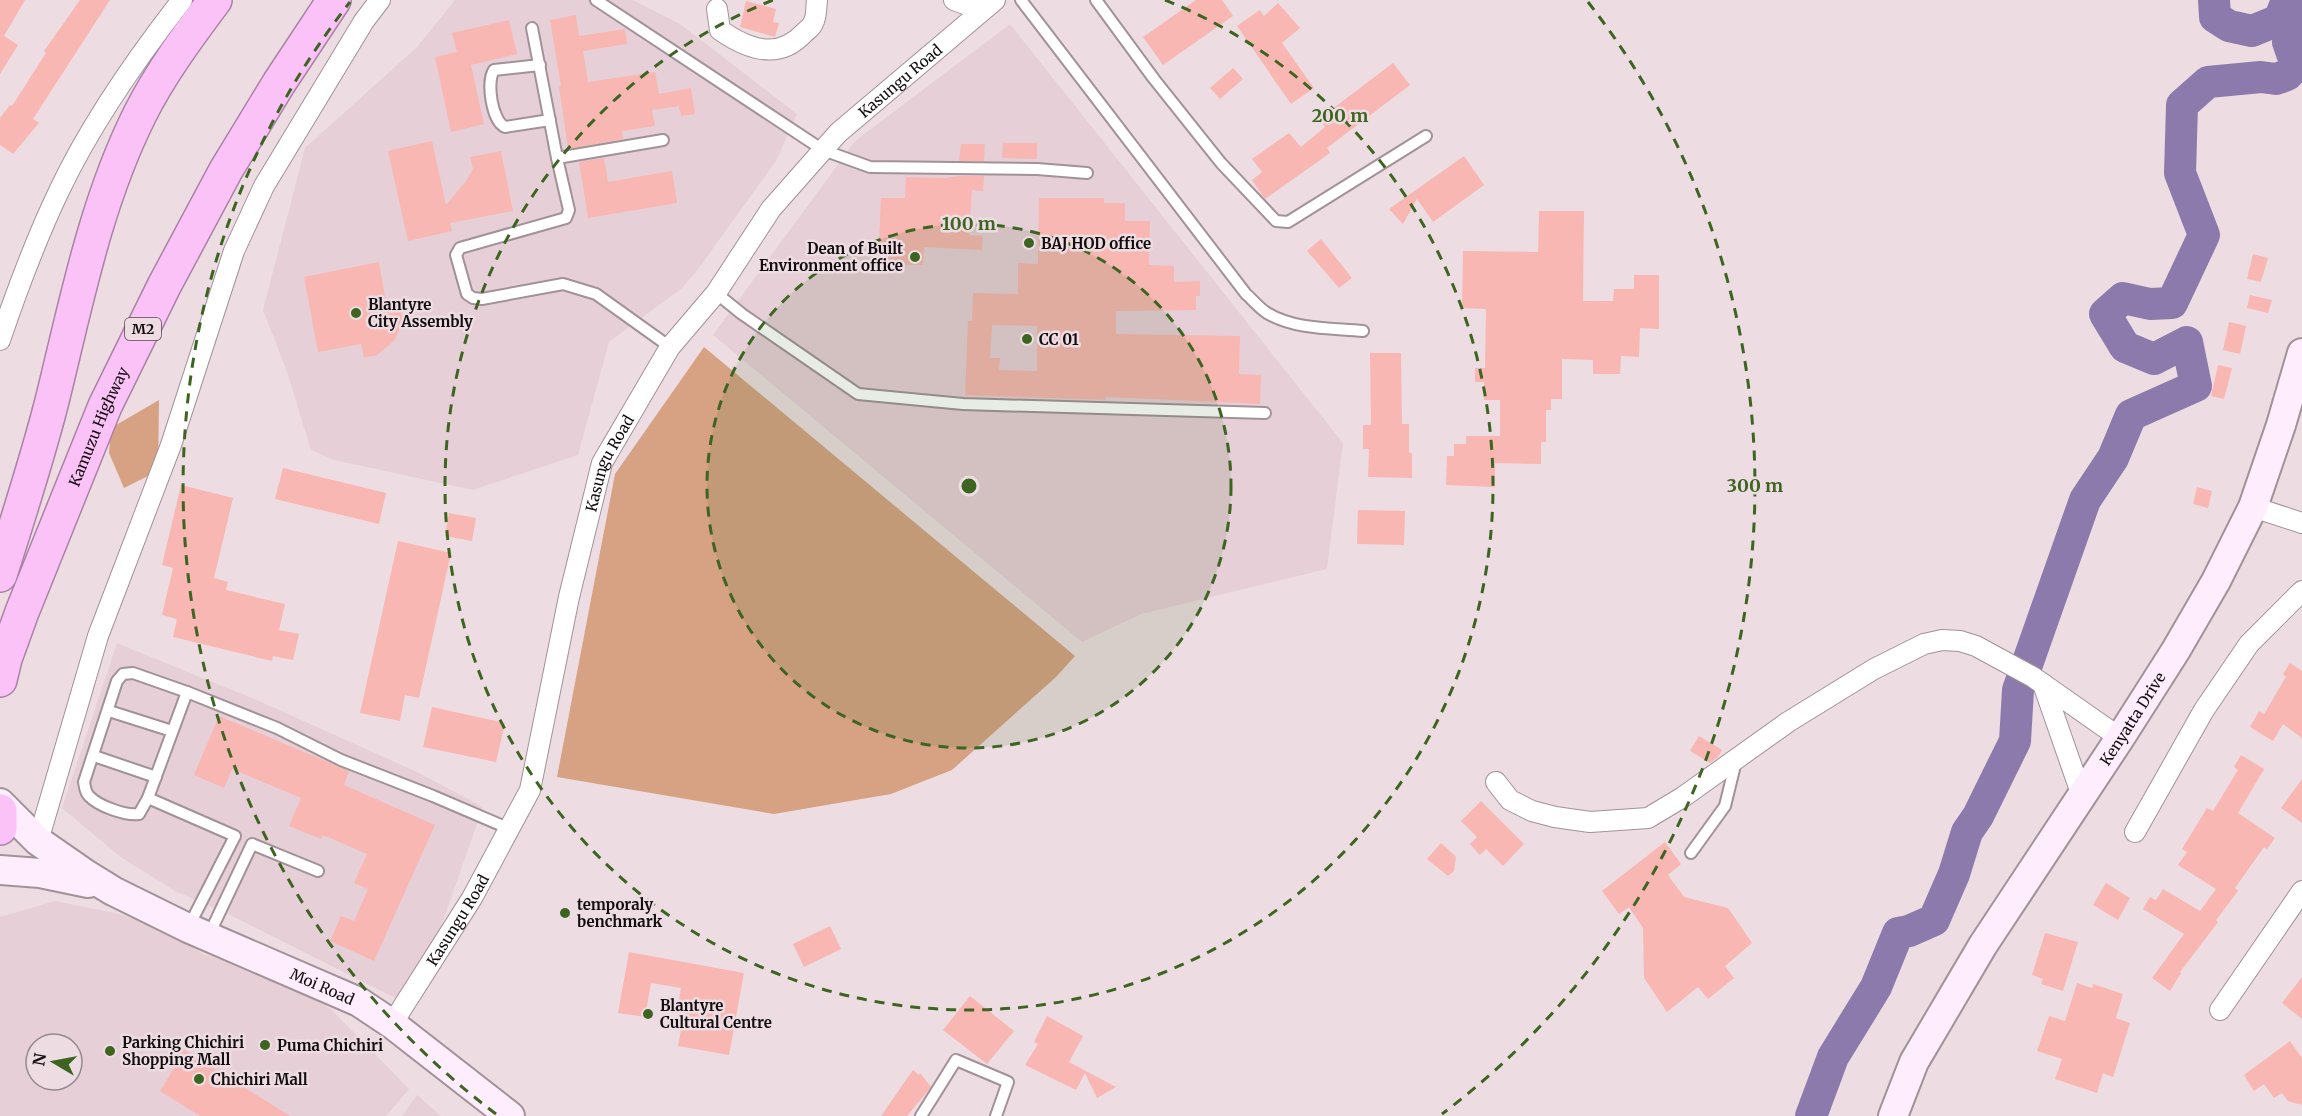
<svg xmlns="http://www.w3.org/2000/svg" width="2302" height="1116" font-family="Merriweather,serif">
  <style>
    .built { fill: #e7cfd7; fill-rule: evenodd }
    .green { fill: #d7a283 }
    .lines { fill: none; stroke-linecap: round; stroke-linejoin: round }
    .river { stroke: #8c7aac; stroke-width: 32 }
    .building { fill: #f8b7b2; fill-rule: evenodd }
    .lane-casing { stroke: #a19297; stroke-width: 14 }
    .street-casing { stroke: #a19297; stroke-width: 22 }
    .secondary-casing { stroke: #a19297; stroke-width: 32 }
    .highway-casing { stroke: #a983a5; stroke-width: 36 }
    .lane { stroke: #fff; stroke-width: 10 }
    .street { stroke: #fff; stroke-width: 20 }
    .secondary { stroke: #feedfc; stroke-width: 28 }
    .highway { stroke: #fac2f6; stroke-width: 33 }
    .ring { fill: none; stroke: #3d6521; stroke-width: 3; stroke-dasharray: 10 8 }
    .poi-dot { fill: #3d6521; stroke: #eddde2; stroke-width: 2 }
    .labels { text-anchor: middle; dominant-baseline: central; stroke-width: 5; stroke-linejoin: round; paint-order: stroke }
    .shield { fill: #eddde2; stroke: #544b4e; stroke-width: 1.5 }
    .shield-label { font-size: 14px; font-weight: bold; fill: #120d0e }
    .street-label { font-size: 15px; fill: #120d0e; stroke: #eddde2 }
    .poi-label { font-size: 15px; font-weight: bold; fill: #120d0e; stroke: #eddde2; text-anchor: start }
    .centre { fill: #3d6521; stroke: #eddde2; stroke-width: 3 }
    .ring-label { font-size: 18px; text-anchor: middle; font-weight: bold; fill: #3d6521; stroke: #eddde2; stroke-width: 5; stroke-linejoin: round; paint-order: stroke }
  </style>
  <rect width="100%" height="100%" fill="#eddde2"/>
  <g class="built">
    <polygon points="455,0 633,0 680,24 797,114 776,161 696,272 682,288 609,342 578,455 473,490 334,460 311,450 287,372 263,310 305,148 417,47"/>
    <polygon points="1010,24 1343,443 1327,569 1141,614 1082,642 713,335 855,141"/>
    <polygon points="117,643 259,701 415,771 483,807 437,938 401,1001 228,914 175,891 122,858 62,808"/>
    <path d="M55,901L120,914L164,930L203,954L275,976L331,1009L409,1089L386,1116H0V917ZM36,1044H72V1080H36Z"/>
    <polygon points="417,1095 441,1116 402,1116"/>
  </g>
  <g class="green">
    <polygon points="704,347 1075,656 1056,677 952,770 891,794 774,814 557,777 615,474"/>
    <polygon points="159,400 158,471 124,488 109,453 111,428"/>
  </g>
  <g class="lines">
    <g class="river">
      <polyline points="2214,0 2215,17 2229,26 2252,31 2279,20 2286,3 2302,3"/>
      <polyline points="1811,1116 1833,1057 1876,987 1898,933 1909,931 1934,920 1954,874 1967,832 1978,816 2015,741 2018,690 2085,500 2113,458 2131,415 2196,386 2187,342 2154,359 2125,347 2105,314 2123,298 2150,304 2172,303 2204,235 2180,173 2182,105 2208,82 2261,77 2276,79 2287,75 2296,65 2288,42 2293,29 2302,26"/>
    </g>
  </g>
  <g class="building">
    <polygon points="0,0 25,0 4,36 18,45 0,74"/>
    <polygon points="80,0 110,0 33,119 39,123 13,154 0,145 0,118 10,105 12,106 46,53 44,51"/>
    <polygon points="1196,0 1222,0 1233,16 1163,65 1143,37"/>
    <polygon points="746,1 776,9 773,22 779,23 775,37 740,27"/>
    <polygon points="1278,3 1300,28 1282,43 1314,88 1291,104 1237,26 1260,10 1264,16"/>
    <polygon points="576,15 579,36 625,29 627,44 583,51 588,82 655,72 659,94 691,88 695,114 681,116 679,106 652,110 655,126 622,131 623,139 568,149 559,87 561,86 550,20"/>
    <polygon points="509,20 517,54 471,65 484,124 451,132 435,57 457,52 452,33"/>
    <polygon points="1393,63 1410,85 1327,148 1330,153 1265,199 1252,180 1262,172 1252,159 1289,133 1301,147 1325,127 1319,119"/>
    <polygon points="1233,68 1243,79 1220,99 1210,88"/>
    <polygon points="432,141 446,205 466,181 473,169 470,157 501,151 513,211 450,223 452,231 408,241 388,151"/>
    <polygon points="1003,143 1037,143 1037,159 1002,158"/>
    <polygon points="961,144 985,144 984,161 959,161"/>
    <polygon points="1464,156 1484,185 1433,222 1417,199 1403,224 1389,209"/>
    <polygon points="604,158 608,182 672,171 677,203 588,218 579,162"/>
    <polygon points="958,176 984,176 983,191 972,190 969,235 983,236 982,250 924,247 923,265 878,264 881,198 905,198 906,177 945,178"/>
    <path d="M1039,198H1104V203H1125V221H1150L1149,265L1174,266V282L1200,281V296H1196V310L1116,311V334L1240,336L1239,374L1261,375L1260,404L1106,397L1105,400L965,395L968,321H972L973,293L1018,294V263L1038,264ZM992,325L1037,326V371L999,370L1000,358H990Z"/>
    <polygon points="1539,211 1584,211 1583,301 1613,301 1614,289 1634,289 1634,275 1659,275 1659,329 1640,328 1639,357 1621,356 1620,374 1593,374 1593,360 1562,359 1562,399 1551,399 1551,410 1546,410 1546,442 1541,442 1541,464 1495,463 1495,487 1446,485 1447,456 1454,456 1454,444 1466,444 1466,436 1500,436 1500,400 1484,400 1484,382 1475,382 1475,368 1485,368 1486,309 1462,308 1463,251 1538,252"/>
    <polygon points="1321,239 1352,278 1339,288 1307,251"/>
    <polygon points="2253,254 2268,258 2261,282 2247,279"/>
    <polygon points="379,262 386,303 399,301 403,322 394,341 377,355 364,358 361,344 318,352 304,277"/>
    <polygon points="2250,295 2272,300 2268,313 2247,308"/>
    <polygon points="2229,322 2246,326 2240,354 2223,350"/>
    <polygon points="1370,353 1401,353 1402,424 1409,424 1409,453 1412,453 1412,478 1368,477 1369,449 1363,449 1363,425 1371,425"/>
    <polygon points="2218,365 2232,368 2224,399 2211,396"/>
    <polygon points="283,468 386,493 379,524 275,499"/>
    <polygon points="181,485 233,498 214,578 228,582 226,590 285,604 279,630 299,634 293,660 273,656 272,661 173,637 177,619 162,615 173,568 162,565"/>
    <polygon points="2197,487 2212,491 2208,508 2193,504"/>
    <polygon points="1358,510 1405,511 1404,545 1357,544"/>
    <polygon points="449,513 476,518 472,541 445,536"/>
    <polygon points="398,541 451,553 419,698 405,695 400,721 360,713"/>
    <polygon points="2290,663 2302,671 2302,738 2283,724 2273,741 2250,727 2259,711 2264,714 2286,677 2283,674"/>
    <polygon points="432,707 505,723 496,762 423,747"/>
    <polygon points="219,716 349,771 344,785 435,825 374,961 330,941 341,916 354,921 368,889 354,883 367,854 323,835 321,839 289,826 301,798 232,769 224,788 194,775"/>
    <polygon points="1699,736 1722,750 1718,757 1710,763 1690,751"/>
    <polygon points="2241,755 2264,769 2238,813 2275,838 2267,849 2264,847 2235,888 2238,891 2216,920 2218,922 2180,972 2181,973 2170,991 2152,978 2184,934 2143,909 2150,897 2156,900 2163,889 2200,911 2216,889 2178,865 2187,852 2182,849 2207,808 2213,811 2238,770 2234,767"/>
    <polygon points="2302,779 2302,823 2281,808"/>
    <polygon points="1481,801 1524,844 1503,866 1486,849 1480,855 1470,844 1477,837 1461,821"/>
    <polygon points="1665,842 1681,864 1668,875 1684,897 1728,908 1752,943 1725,966 1734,978 1708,999 1698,987 1667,1012 1644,978 1643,928 1629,907 1619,914 1602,891"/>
    <polygon points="1441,843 1456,857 1454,871 1448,876 1427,859"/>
    <polygon points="2106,883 2130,898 2118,920 2093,905"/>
    <polygon points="830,926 841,949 804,967 793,944"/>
    <polygon points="2045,933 2078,942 2063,991 2041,984 2043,979 2032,975"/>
    <polygon points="629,952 744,973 729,1055 678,1046 684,1013 677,1012 681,988 651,983 645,1017 618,1013"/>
    <polygon points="2302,977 2302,1019 2282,1003"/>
    <polygon points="2077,983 2092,988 2093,984 2123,994 2116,1018 2130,1023 2113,1077 2103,1073 2097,1093 2055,1079 2062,1059 2037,1051 2049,1016 2065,1021"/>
    <polygon points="970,996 1014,1031 987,1064 943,1030"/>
    <polygon points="1047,1016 1083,1036 1069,1062 1116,1087 1097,1098 1085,1073 1076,1090 1025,1065 1038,1044 1034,1042"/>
    <polygon points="2290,1041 2302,1058 2302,1105 2288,1101 2282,1093 2274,1098 2264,1084 2254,1091 2244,1075"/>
    <polygon points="175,1044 290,1116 200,1116 160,1091 175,1067 165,1060"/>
    <polygon points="913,1070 919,1075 920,1073 931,1087 927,1092 907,1116 881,1116"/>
  </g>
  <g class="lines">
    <defs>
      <g id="lane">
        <polyline points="596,0 823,150 870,167 1037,169 1087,173"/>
        <path d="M1021,0L1246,294C1253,300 1259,308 1267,313C1295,330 1332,328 1363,331"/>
        <polyline points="1096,0 1154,79 1221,163 1276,221 1288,222 1426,136"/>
        <polyline points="532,28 557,158 569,210 566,218 460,248 456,255 467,294 473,298 482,299 563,284 596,294 670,347"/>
        <path d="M540,65L494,70C486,82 492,121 505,127L550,120"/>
        <polyline points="557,158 663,140"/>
        <polyline points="716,293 742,314 858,394 963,404 1265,413"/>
        <polyline points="109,711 172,731"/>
        <polyline points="94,756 156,777"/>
        <path d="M148,798L139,814C126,816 98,806 89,796C85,792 85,787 84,782L117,681L123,674L133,673L187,692"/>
        <polyline points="1691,853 1725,806 1736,761"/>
        <polyline points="188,928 235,836 148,798 187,692 277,728 341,760 433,796 510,829"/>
        <polyline points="208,937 252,844 318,871"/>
        <polyline points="921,1116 956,1060 1008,1082 996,1116"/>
      </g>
      <g id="street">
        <polyline points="954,0 981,10"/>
        <path d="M717,9L720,30C747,49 778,61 804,33C807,30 812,27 813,23C817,17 816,7 817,0"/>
        <path d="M0,340C17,290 36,239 59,191C91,123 136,59 182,0"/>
        <polyline points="2253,507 2302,523"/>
        <polyline points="2043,684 2082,796"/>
        <polyline points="1496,782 1510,800 1532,811 1555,817 1590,822 1648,818 1683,797 1788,722 1874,669 1924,644 1942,640 1960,641 1976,646 2033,677 2120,738"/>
        <polyline points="2135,832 2204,710 2249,644 2302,591"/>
        <polyline points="38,841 98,636 171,445 234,251 264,186 364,21 380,0"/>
        <polyline points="2220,1010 2302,891"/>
        <path id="s1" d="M392,1024L472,898L530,790L569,597L602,463L670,347L716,293L771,209L838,133L995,0"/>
      </g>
      <g id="secondary">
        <path id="s2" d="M0,803L38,841L87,875L113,891L188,928L359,1002L392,1024L510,1116"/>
        <polyline points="0,870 40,873 88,883"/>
        <path id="s3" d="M1893,1116L1914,1062L1983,945L2120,738L2176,650L2216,581L2253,507L2281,425L2302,353"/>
      </g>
      <g id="highway">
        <path d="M0,575C18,518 37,460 52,401C76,304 95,204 140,114C160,74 188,36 215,0"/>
        <path id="s4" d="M0,680L5,659L22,612L105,406L164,286L226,170L279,83L334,0"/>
        <polyline points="0,811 0,828"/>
      </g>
    </defs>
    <use href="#lane" class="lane-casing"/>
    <use href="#street" class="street-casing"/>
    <use href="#secondary" class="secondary-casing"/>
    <use href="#highway" class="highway-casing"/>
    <use href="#lane" class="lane"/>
    <use href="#street" class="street"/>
    <use href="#secondary" class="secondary"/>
    <use href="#highway" class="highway"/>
  </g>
  <circle cx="969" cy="486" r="262" fill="#3d6521" fill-opacity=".12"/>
  <g class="ring">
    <circle cx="969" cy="486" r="262"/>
    <path d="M1165 0A524 524 0 1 1 773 0"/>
    <path d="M496 1114A786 786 0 0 1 350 2M1588 2A786 786 0 0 1 1442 1114"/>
  </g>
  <g class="poi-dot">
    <circle cx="1029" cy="243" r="6"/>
    <circle cx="915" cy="257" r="6"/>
    <circle cx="356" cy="313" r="6"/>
    <circle cx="1027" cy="339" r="6"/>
    <circle cx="565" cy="913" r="6"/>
    <circle cx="648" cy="1014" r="6"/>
    <circle cx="265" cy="1045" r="6"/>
    <circle cx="110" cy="1051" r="6"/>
    <circle cx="199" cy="1079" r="6"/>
  </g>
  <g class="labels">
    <rect class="shield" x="125" y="318" width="36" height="22" rx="4.5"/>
    <g class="shield-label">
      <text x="143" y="329">M2</text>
    </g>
    <g class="street-label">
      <text stroke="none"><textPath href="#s1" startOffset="1095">Kasungu Road</textPath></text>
      <text stroke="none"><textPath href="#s4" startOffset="272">Kamuzu Highway</textPath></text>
      <text stroke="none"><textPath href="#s1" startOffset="609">Kasungu Road</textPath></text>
      <text stroke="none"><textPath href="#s3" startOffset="465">Kenyatta Drive</textPath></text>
      <text stroke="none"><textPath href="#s1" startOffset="123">Kasungu Road</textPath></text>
      <text stroke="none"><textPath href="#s2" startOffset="374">Moi Road</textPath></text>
    </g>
    <g class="poi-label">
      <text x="1041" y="243">BAJ HOD office</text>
      <text x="903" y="248" text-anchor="end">Dean of Built<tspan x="903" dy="17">Environment office</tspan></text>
      <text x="368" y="304">Blantyre<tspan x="368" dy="17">City Assembly</tspan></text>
      <text x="1039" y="339">CC 01</text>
      <text x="577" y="904">temporaly<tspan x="577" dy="17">benchmark</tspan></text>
      <text x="660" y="1005">Blantyre<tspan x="660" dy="17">Cultural Centre</tspan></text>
      <text x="122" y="1042">Parking Chichiri<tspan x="122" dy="17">Shopping Mall</tspan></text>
      <text x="277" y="1045">Puma Chichiri</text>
      <text x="211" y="1079">Chichiri Mall</text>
    </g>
  </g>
  <circle cx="969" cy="486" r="9" class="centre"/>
  <g class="ring-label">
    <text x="1340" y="122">200 m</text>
    <text x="969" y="230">100 m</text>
    <text x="1755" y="492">300 m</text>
  </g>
  <g transform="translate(54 1062) rotate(280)"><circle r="28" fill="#eddde2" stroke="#958a8d" stroke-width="1.5"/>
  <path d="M0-4.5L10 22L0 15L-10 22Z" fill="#3d6521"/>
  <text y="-9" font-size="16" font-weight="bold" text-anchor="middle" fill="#120d0e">N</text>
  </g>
</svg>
